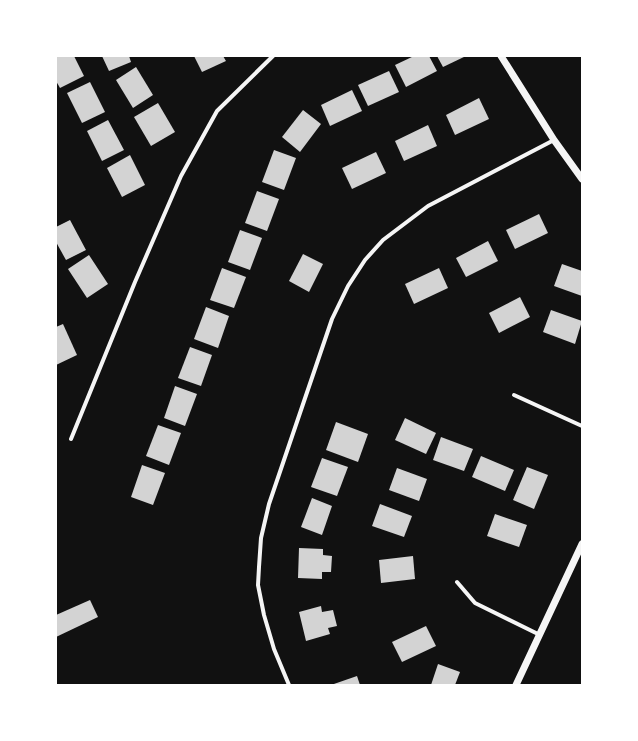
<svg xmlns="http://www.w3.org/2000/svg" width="638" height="741" font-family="'Space Grotesk',sans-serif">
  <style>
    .building { fill: #d3d3d3 }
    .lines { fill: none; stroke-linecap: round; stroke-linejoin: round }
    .minor { stroke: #f5f5f5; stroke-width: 4 }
    .tertiary { stroke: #f5f5f5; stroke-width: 7 }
  </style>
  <rect width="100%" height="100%" fill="#111"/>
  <g class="building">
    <polygon points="56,56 74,56 84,76 60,88 56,81"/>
    <polygon points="102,56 129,56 131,62 109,71"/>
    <polygon points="194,56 223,56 226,61 202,72"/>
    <polygon points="414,56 429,56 437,71 406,87 395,65"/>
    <polygon points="437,56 466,56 443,67"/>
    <polygon points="136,67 153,95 133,108 116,80"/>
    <polygon points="389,71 399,92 368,106 358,85"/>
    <polygon points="90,82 105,112 82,123 67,93"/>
    <polygon points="352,90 362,111 330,126 321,105"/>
    <polygon points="479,98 489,119 455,135 446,115"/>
    <polygon points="158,103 175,132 151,146 134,117"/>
    <polygon points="303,110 321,124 300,152 282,137"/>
    <polygon points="108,120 124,150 102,161 87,131"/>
    <polygon points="428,125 437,146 404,161 395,141"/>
    <polygon points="274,150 296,158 284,190 262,182"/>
    <polygon points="376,152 386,173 352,189 342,168"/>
    <polygon points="130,155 145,185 122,197 107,168"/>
    <polygon points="257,191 279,199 267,231 245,223"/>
    <polygon points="539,214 548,233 515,249 506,230"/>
    <polygon points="70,220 86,250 66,260 56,242 56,227"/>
    <polygon points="240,230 262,238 250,270 228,262"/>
    <polygon points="488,241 498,261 466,277 456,258"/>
    <polygon points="303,254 323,264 309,292 289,281"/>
    <polygon points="89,255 108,284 87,298 68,269"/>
    <polygon points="562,264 582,271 582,296 554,286"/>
    <polygon points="222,268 246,277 234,308 210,300"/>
    <polygon points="439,268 448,288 414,304 405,284"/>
    <polygon points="520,297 530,317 499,333 489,313"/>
    <polygon points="206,307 229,316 218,348 194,339"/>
    <polygon points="551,310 582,321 575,344 543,332"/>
    <polygon points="63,324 77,355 56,365 56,327"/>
    <polygon points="190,347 212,355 201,386 178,378"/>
    <polygon points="175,386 197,394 185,426 164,418"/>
    <polygon points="405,418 436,433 426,454 395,440"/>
    <polygon points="336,422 368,434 358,462 326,450"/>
    <polygon points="158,425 181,433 169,465 146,456"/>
    <polygon points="441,437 473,449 464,471 433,460"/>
    <polygon points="481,456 514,470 505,491 472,477"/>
    <polygon points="322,458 348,467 337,496 311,487"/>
    <polygon points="142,465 165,473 153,505 131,497"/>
    <polygon points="527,467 548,475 534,509 513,500"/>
    <polygon points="397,468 427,479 419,501 389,490"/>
    <polygon points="312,498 332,506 322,535 301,527"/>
    <polygon points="380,504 412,516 404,537 372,526"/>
    <polygon points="495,514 527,525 519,547 487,536"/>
    <polygon points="299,548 323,549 323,555 332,556 331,572 322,572 322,579 298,578"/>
    <polygon points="413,556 415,579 381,583 379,560"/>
    <polygon points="90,600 98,617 56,637 56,615"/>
    <polygon points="321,606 322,612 333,610 337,626 328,628 330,634 306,641 299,612"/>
    <polygon points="426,626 436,646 402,662 392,642"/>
    <polygon points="438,664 460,672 455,685 431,685"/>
    <polygon points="357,676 360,685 331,685"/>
  </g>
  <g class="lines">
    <g class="minor">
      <polyline points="514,395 582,426"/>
      <polyline points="71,439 135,282 181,176 217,111 273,56"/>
      <polyline points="457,582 475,603 540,635"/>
      <polyline points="289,685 274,649 264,615 258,585 259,567 261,538 269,504 332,319 348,286 365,260 383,240 428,206 554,140"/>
    </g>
    <g class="tertiary">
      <polyline points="501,56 554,140 582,179"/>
      <polyline points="516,685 582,544"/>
    </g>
  </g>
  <rect width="638" height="741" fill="none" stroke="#ffffff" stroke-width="114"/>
</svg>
